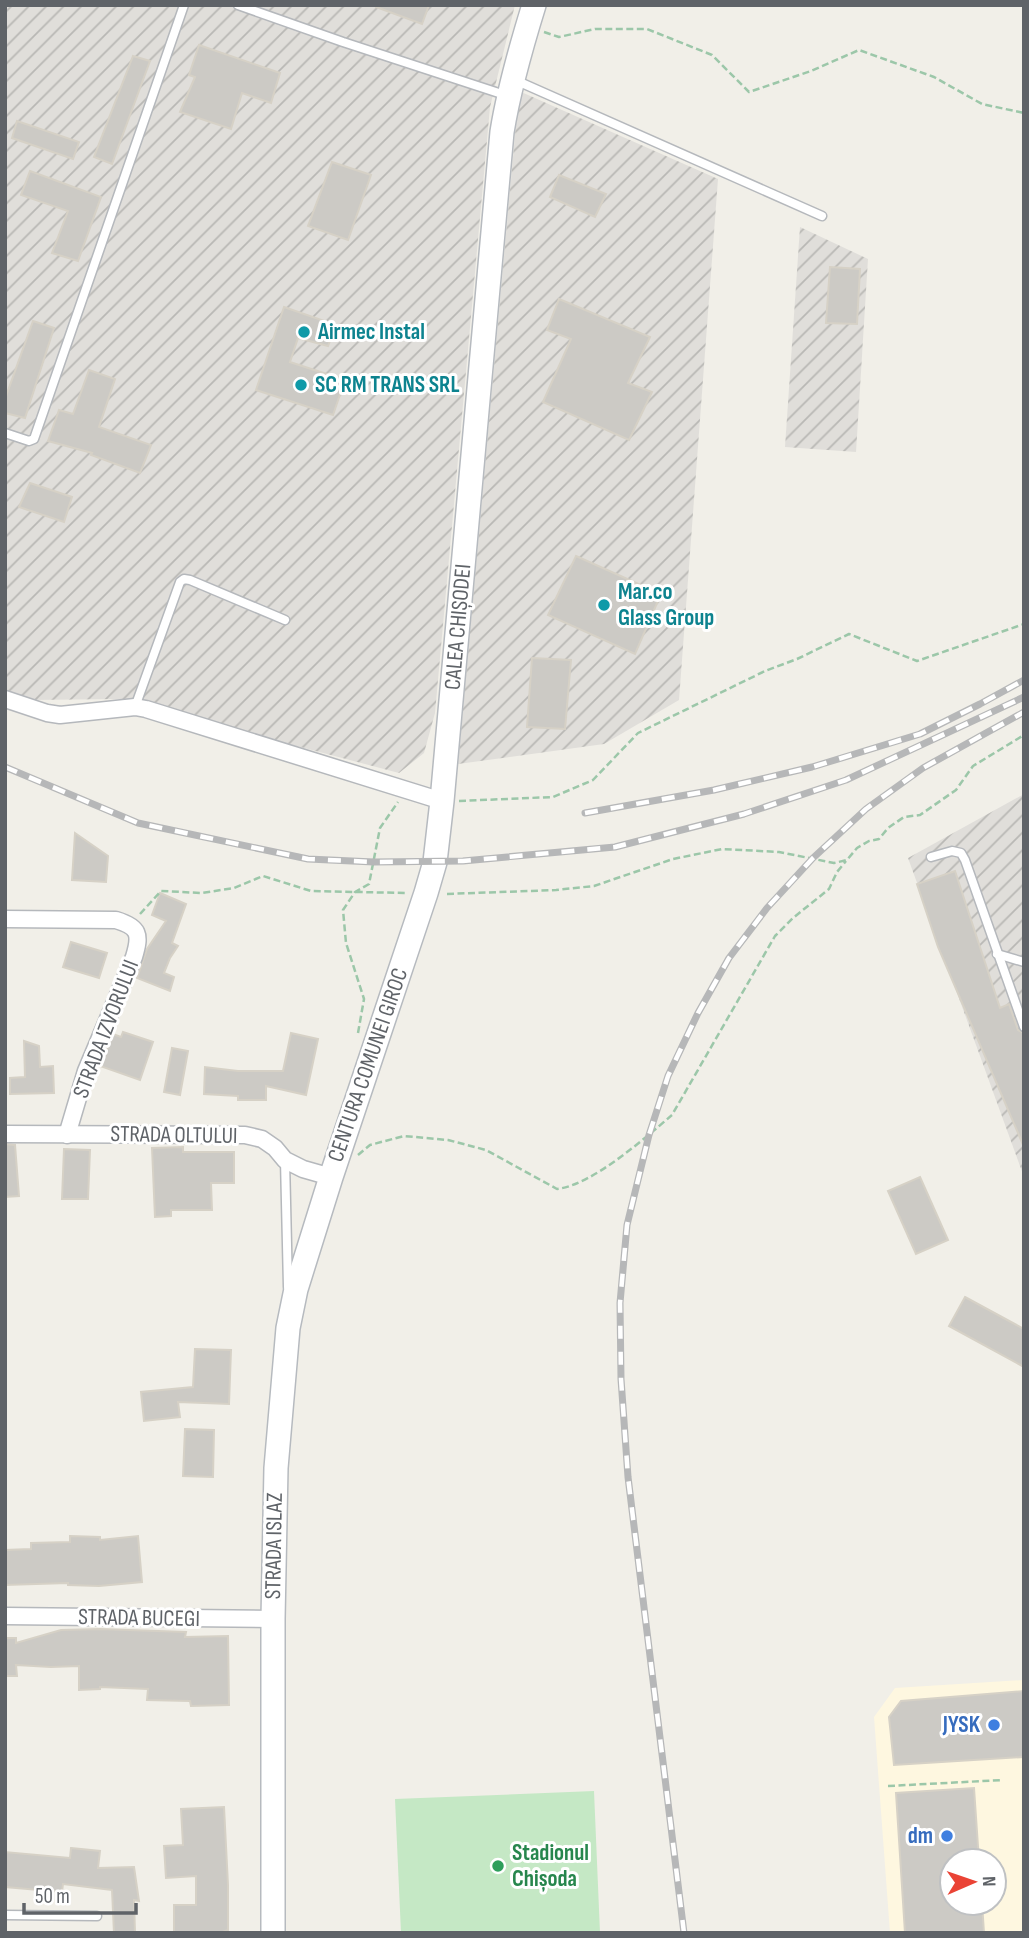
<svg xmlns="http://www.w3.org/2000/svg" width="1029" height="1938" font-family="'Sofia Sans Condensed',sans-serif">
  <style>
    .commercial { fill: #fef7e0; fill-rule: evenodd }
    .industrial { fill: url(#industrial-furrows) }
    .green { fill: #c5e8c5 }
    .building { fill: #cccac5; stroke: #d6d1c6; stroke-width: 2 }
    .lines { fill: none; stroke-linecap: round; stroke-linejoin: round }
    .lane-casing { stroke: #b5b8bc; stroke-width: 11 }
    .street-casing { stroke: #b5b8bc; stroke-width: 19 }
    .secondary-casing { stroke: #b6babf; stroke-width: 26 }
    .path { stroke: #9cc7a9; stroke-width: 2.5; stroke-dasharray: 7 3.5; stroke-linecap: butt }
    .lane { stroke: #fff; stroke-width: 8 }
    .street { stroke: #fff; stroke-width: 16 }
    .secondary { stroke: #fff; stroke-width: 23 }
    .rail-casing { stroke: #b6b7b8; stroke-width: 7 }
    .rail { stroke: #fff; stroke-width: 4.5; stroke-dasharray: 13; stroke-linecap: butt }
    .culture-dot { fill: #0f9aa8; stroke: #fff; stroke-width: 2.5 }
    .shop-dot { fill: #3f7fe0; stroke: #fff; stroke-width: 2.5 }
    .leisure-dot { fill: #2e9e5b; stroke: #fff; stroke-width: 2.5 }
    .labels { text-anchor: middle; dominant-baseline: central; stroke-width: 6; stroke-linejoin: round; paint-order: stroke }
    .culture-label { font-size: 23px; font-weight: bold; fill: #0d838f; stroke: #fff; text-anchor: start }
    .street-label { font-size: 23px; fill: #5f6368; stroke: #fff }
    .shop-label { font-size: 23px; font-weight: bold; fill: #366cbe; stroke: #fff; text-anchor: end }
    .leisure-label { font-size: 23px; font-weight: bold; fill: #27864d; stroke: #fff; text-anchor: start }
  </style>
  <defs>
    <pattern id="industrial-furrows" width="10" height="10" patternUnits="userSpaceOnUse" patternTransform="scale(1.75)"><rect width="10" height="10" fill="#e0deda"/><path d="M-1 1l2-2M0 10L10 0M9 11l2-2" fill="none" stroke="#b9b8b5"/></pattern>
  </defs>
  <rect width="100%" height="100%" fill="#f1efe8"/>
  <path class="commercial" d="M1024,1680V1933H890L874,1717L895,1688ZM952,1861H994V1903H952Z"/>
  <g class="industrial">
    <polygon points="5,5 515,5 490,107 435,713 424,753 399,773 119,699 31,700 5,691"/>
    <polygon points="519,91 718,179 679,700 604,744 458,764"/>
    <polygon points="800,227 868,259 856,452 785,447"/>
    <polygon points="1024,794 1024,1177 908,858"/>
  </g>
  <polygon class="green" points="594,1791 600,1933 401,1933 395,1799"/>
  <g class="building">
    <polygon points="376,5 429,5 422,24 376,7"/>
    <polygon points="199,45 280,73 271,103 242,93 231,129 180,112 195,77 189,75"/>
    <polygon points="133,56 150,61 112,164 94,157"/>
    <polygon points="17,121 79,142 73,159 12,138"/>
    <polygon points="332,162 371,175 348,240 308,226"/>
    <polygon points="30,171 101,197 78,261 52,253 68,211 21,195"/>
    <polygon points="559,175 606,194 595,217 550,197"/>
    <polygon points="830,267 860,269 857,324 826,323"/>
    <polygon points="559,299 650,337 628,383 652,392 629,440 543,402 571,339 547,330"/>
    <polygon points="284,307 336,325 328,346 298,338 290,362 345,380 333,415 256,390"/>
    <polygon points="33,321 54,328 25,418 5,413 5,399"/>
    <polygon points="89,370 115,379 99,427 151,445 140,473 91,455 92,453 48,441 59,410 73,414"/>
    <polygon points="30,483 72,497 64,522 19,507"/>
    <polygon points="576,556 661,594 635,654 548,615"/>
    <polygon points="532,658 571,660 565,729 527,727"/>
    <polygon points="75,833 108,856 106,882 72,880"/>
    <polygon points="955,871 1000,1008 1009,1004 1018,1030 1024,1033 1024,1147 938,947 917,884"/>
    <polygon points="160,893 186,904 172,943 178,946 170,958 164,973 174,977 170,991 137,978 147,949 166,921 152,915"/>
    <polygon points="71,942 107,953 99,978 63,967"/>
    <polygon points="123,1032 153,1042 140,1080 100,1066 113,1034 121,1037"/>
    <polygon points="291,1033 318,1039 306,1095 266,1086 266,1100 238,1100 238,1096 204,1094 205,1067 238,1071 283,1071"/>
    <polygon points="24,1041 39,1046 40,1067 53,1066 54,1093 10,1094 10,1078 25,1077"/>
    <polygon points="172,1048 188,1051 180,1095 164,1092"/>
    <polygon points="5,1144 15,1145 19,1196 5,1197"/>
    <polygon points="183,1147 183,1152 234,1152 234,1183 211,1183 212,1210 171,1210 171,1216 155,1217 152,1148"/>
    <polygon points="64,1149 90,1150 88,1199 62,1199"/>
    <polygon points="920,1177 948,1240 916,1254 888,1191"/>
    <polygon points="965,1297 1024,1329 1024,1367 949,1326"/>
    <polygon points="195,1349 231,1350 229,1404 178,1402 180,1417 144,1421 141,1392 193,1387"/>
    <polygon points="185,1429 214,1430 213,1477 183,1476"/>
    <polygon points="70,1536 100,1537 100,1540 138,1536 142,1582 99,1586 68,1585 68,1583 5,1585 5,1550 31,1549 31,1543 70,1542"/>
    <polygon points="100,1629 186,1632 185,1637 228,1636 229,1705 191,1706 190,1701 147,1700 148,1689 100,1687 100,1689 79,1690 79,1666 51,1667 16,1665 17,1676 5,1676 5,1638 16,1638 16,1643 61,1630"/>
    <polygon points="1024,1691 1024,1757 894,1765 889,1717 901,1701"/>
    <polygon points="974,1788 979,1861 952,1861 952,1903 982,1903 984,1933 905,1933 896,1793"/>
    <polygon points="224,1807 228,1885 228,1930 220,1933 174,1933 174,1905 196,1905 196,1876 166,1878 164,1846 183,1845 181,1809"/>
    <polygon points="71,1848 100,1851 98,1868 134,1867 139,1901 134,1900 135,1933 114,1933 112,1890 63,1884 62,1892 5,1887 5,1852 70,1858"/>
  </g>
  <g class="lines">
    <defs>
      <g id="lane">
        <polyline points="238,5 343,42 508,96"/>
        <polyline points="515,80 822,216"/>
        <polyline points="5,433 29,441 34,439 184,5"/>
        <polyline points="135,707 180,582 184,579 190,580 285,620"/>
        <polyline points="931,857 952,851 961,853 965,860 1024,1027"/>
        <polyline points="997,954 1024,962"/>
        <polyline points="285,1160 288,1287"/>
        <polyline points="5,1915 97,1916"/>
      </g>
      <g id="street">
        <polyline points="5,699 47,713 60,715 135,707 146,709 442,801"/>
        <path d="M5,919L116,920C139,927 141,934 134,957L86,1071L67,1135"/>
        <polyline points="5,1134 245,1135 262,1139 275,1148 285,1160 303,1169 331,1177"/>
        <polyline points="5,1616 273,1619"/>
      </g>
      <path id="secondary" d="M273,1933V1619L276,1468L288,1328L296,1289L331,1177L426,893L435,862L442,801L502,132C509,88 521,47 534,5"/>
    </defs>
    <use href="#lane" class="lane-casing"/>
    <use href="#street" class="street-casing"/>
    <use href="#secondary" class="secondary-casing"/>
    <g class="path">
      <polyline points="544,32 559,37 595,29 647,29 712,55 749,92 811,71 859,50 934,77 982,104 1024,113"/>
      <polyline points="459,801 553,797 593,780 638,733 765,671 797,659 849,634 917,661 1024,624"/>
      <polyline points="447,894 556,890 594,886 673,859 722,849 779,852 834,863 847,860 857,848 869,841 879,839 888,828 904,817 920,815 956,790 973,766 1024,735"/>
      <polyline points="140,914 161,891 202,893 234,888 263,876 311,891 405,893"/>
      <polyline points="358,1033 364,999 346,943 343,910 355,892 369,884 380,828 398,802"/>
      <path d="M358,1155L370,1145L404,1136L448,1140L486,1150L557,1189C592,1185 644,1139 672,1115L775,936L793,918L829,889L837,872L846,861"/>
      <polyline points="888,1786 1003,1780"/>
    </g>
    <use href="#lane" class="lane"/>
    <use href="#street" class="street"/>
    <use href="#secondary" class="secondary"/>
    <defs>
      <g id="rail">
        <polyline points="5,767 138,823 308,859 374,862 463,861 615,847 744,814 846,780 1024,697"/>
        <polyline points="585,813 714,790 812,767 920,734 980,704 1024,680"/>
        <polyline points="684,1933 628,1477 621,1379 620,1303 627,1225 649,1135 668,1076 698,1013 729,958 767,908 813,858 866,809 923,768 1024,712"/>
      </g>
    </defs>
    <use href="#rail" class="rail-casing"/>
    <use href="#rail" class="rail"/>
  </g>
  <g class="culture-dot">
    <circle cx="304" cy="332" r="7"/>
    <circle cx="301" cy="385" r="7"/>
    <circle cx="604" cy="605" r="7"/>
  </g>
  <g class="shop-dot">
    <circle cx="994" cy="1725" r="7"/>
    <circle cx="947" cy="1836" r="7"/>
  </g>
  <circle class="leisure-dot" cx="498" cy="1866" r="7"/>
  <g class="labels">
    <g class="culture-label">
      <text x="318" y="332">Airmec Instal</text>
      <text x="315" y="385">SC RM TRANS SRL</text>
      <text x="618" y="592">Mar.co<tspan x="618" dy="26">Glass Group</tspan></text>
    </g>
    <g class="street-label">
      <text transform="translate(458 627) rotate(-85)">CALEA CHIȘODEI</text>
      <text transform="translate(106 1029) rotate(-69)">STRADA IZVORULUI</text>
      <text transform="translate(368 1065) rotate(-71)">CENTURA COMUNEI GIROC</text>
      <text transform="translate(174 1135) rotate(1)">STRADA OLTULUI</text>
      <text transform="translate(274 1546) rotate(-89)">STRADA ISLAZ</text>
      <text transform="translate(139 1618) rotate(1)">STRADA BUCEGI</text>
    </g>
    <g class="shop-label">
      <text x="980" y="1725">JYSK</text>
      <text x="933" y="1836">dm</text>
    </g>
    <g class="leisure-label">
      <text x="512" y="1853">Stadionul<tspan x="512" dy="26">Chișoda</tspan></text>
    </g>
  </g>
  <rect width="1029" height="1938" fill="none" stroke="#5f6368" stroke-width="14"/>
  <g transform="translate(973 1882) rotate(88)"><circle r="33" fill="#ffffff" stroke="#bfc1c3" stroke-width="2"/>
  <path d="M0-5L12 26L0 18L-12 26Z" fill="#ea4335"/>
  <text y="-10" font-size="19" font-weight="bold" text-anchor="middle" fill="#5f6368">N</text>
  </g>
  <path d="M24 1903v10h112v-10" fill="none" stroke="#5f6368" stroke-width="3.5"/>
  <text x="35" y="1903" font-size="21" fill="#5f6368" stroke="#ffffff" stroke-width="5" paint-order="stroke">50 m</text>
</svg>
